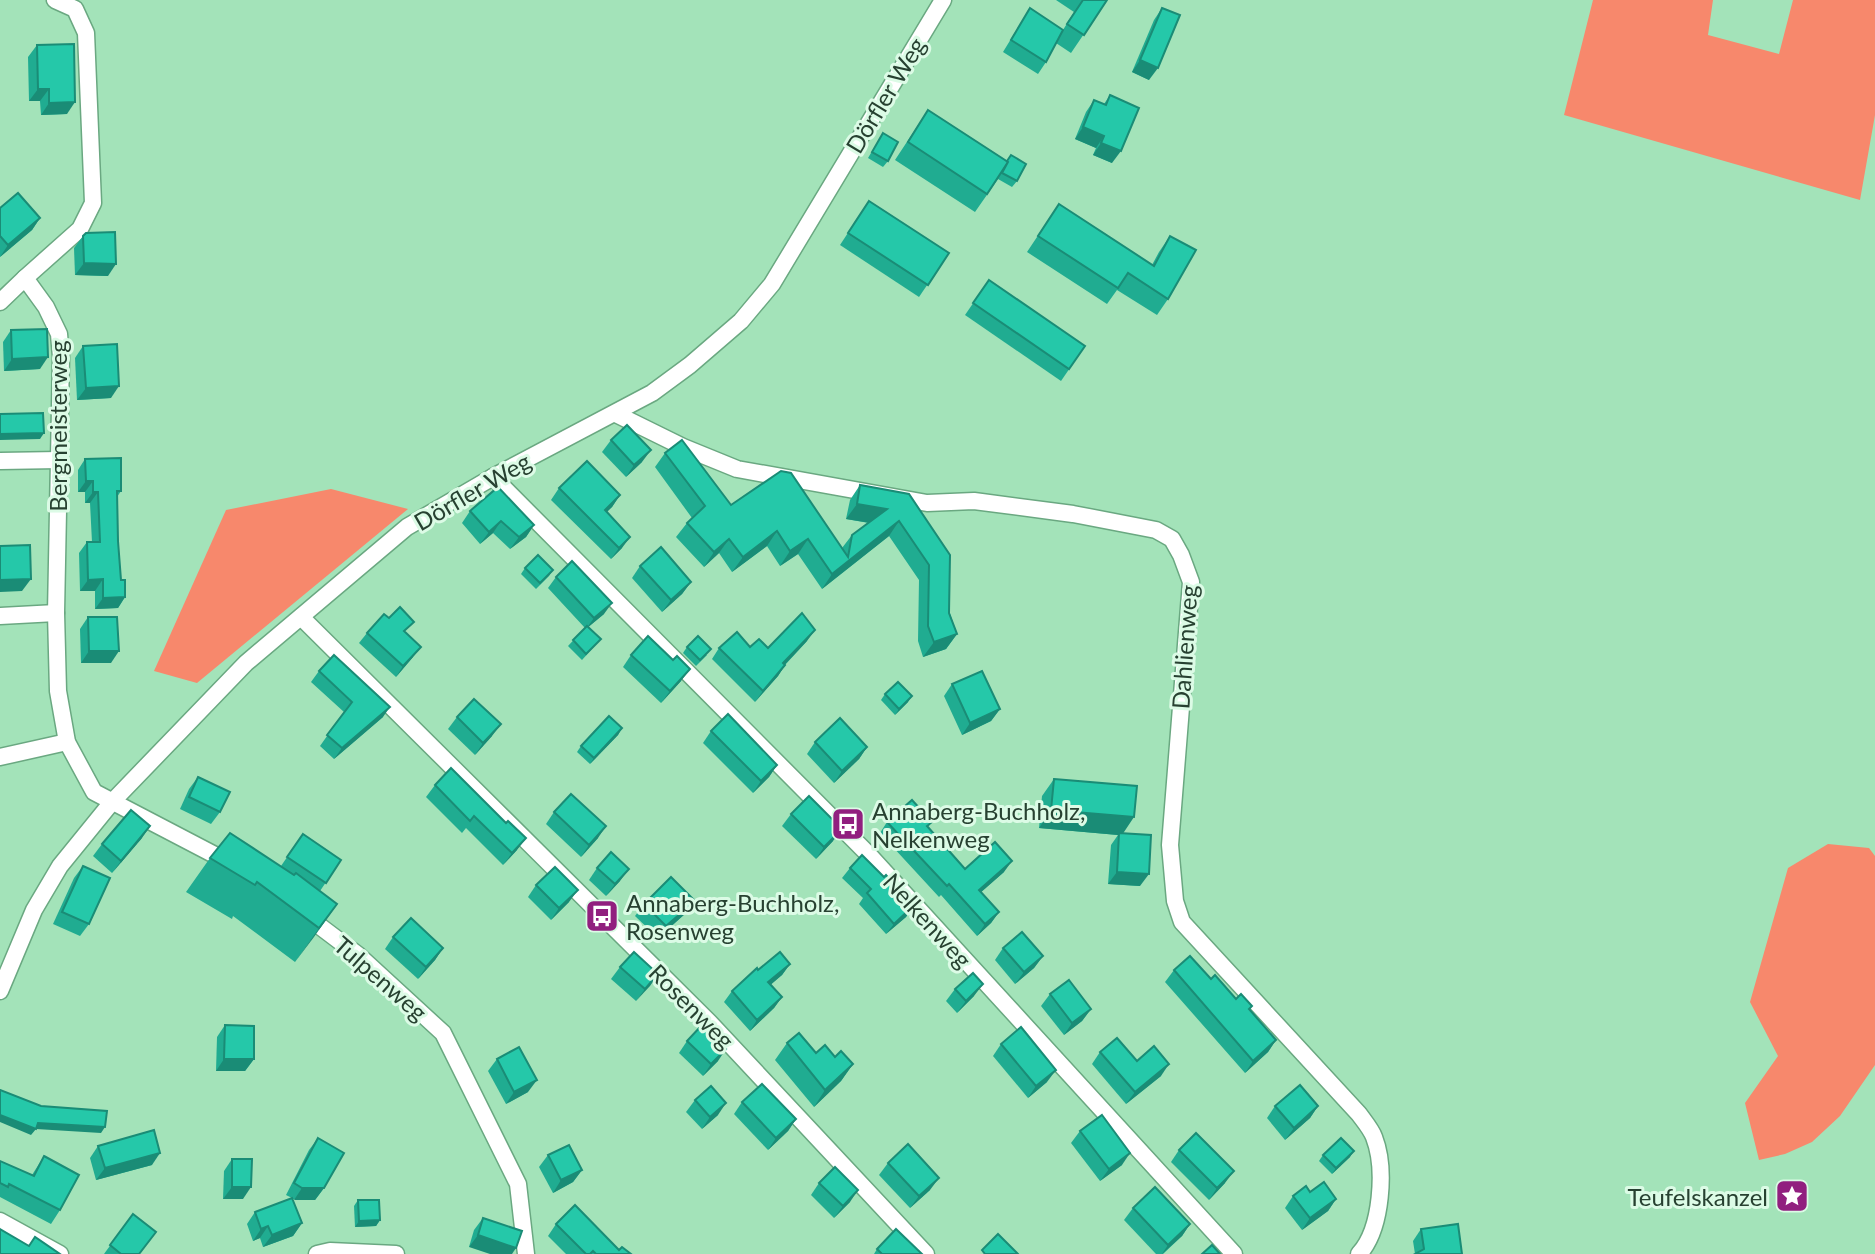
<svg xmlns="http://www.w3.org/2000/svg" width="1875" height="1254" font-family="Lato,sans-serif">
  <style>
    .green { fill: #f7886c }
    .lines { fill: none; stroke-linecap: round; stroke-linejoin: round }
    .minor-casing { stroke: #6aa881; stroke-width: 19 }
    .minor { stroke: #fff; stroke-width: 16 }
    .wall { fill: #20ac91 }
    .shaded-wall { fill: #1a8c76 }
    .building { fill: #25c8a9; stroke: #1a8c76; stroke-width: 2 }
    .labels { text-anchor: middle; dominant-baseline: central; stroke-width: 6; stroke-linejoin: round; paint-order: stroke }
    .street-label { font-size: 24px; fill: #274131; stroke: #dcfbe6 }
    .poi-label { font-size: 24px; fill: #274131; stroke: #dcfbe6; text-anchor: start }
  </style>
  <rect width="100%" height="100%" fill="#a3e3b9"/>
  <g class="green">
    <polygon points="1593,0 1713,0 1708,35 1779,54 1793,0 1875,0 1875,115 1860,200 1564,115"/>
    <polygon points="331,489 408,509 197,683 154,671 226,510"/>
    <polygon points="1828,844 1869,848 1875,856 1875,1065 1840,1116 1812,1142 1785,1154 1759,1160 1745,1103 1778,1056 1750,1002 1788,868"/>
  </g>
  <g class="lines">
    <defs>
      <g id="minor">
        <polyline points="55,0 75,9 86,33 93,203 80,229 25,278 46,307 59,334 61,357 56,613 58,691 67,742 94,792 232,864"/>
        <polyline points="0,302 25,278"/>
        <path d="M616,414L683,447L737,469L927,503L974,501L1073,514L1156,530L1172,539L1181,555L1191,582L1170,845L1175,901L1182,922L1359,1114C1364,1121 1371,1129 1374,1137C1386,1168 1382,1229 1359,1254"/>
        <polyline points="0,461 59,460"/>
        <polyline points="493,477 869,855 1234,1254"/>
        <polyline points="0,616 56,613"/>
        <polyline points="301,617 710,1023 926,1254"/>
        <polyline points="0,757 67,742"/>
        <polyline points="305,915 358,955 443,1033 518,1184 526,1254"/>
        <polyline points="0,991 34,910 60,866 112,802 246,663 407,527 493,477 652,393 690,365 741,321 772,284 943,0"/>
        <polyline points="0,1221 60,1254"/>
        <polyline points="317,1254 330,1251 396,1254"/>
      </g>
    </defs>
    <use href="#minor" class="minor-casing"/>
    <use href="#minor" class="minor"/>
  </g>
  <g class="wall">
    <polygon points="1056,0 1107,0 1071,53 1056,43 1046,62 1038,74 1003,52 1030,8 1063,30 1074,12"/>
    <polygon points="1162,8 1149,80 1132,72 1154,20"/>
    <polygon points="37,45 67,114 41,115 40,101 29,101 28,57"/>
    <polygon points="1110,95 1112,163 1093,155 1096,148 1075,139 1086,112 1094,100 1104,104"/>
    <polygon points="928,110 1007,161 1011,155 1017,181 1012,187 998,179 975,212 895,160"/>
    <polygon points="883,133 888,161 883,167 868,158"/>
    <polygon points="869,201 949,253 919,297 840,245"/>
    <polygon points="1059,204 1152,265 1159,252 1170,236 1168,299 1157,315 1117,290 1107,304 1027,252"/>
    <polygon points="0,208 40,218 32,230 0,257"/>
    <polygon points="83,236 108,276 75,275 74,248"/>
    <polygon points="989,280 1085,346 1061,381 965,315"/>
    <polygon points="11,330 40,369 4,371 3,342"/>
    <polygon points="83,346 111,398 77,400 75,358"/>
    <polygon points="611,440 642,462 626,477 602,452"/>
    <polygon points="665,453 731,505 842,548 852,535 869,523 846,519 850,500 860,485 909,494 957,634 946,649 923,657 918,641 919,580 889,536 822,589 798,554 780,566 767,546 732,572 719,553 704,567 676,537 687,523 692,518 655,467"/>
    <polygon points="85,459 121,491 117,497 118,541 121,580 125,597 118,608 95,609 95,591 80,591 79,553 87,542 92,542 90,503 85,503 85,492 78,492 78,470"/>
    <polygon points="559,488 620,495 612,507 606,512 622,548 611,559 551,500"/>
    <polygon points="470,511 534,525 526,537 510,549 493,533 480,544 462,523"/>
    <polygon points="640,566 691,582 682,594 662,612 632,578"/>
    <polygon points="525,568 553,570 549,576 536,589 521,574"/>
    <polygon points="556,577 604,614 588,627 601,639 582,660 568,646 585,628 548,588"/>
    <polygon points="88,617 111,663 81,663 80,629"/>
    <polygon points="367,633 406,633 413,657 396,677 359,643"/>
    <polygon points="807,641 785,665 778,676 755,702 712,659 719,648 750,647 768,648"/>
    <polygon points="687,647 707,655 696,666 683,653"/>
    <polygon points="631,655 673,660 681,681 661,703 623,667"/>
    <polygon points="319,671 383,717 334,759 320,746 344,712 311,682"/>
    <polygon points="952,684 1000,709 991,721 962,735 944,696"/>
    <polygon points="885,694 908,702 895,715 881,700"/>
    <polygon points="457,717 492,736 475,755 448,729"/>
    <polygon points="622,728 618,735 590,764 577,752 581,746"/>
    <polygon points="711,731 777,765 769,777 753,793 703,743"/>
    <polygon points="815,742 867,747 859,759 834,783 807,754"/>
    <polygon points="198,777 220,812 211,824 180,809 189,789"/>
    <polygon points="1054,779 1123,833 1140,886 1108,884 1111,845 1118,835 1039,828 1042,796"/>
    <polygon points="435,785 517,850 503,865 466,828 462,833 426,797"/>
    <polygon points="554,812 598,838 581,857 546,824"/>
    <polygon points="791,814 833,841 816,859 782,826"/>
    <polygon points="887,822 932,822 928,827 965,869 1004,872 981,892 999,912 991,923 977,936 941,895 939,897 880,833"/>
    <polygon points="303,834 341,860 320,891 337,904 295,962 233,916 232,919 186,892 210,858 281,866"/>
    <polygon points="142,838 112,873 93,856 102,844"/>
    <polygon points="83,866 89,924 80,936 53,924 74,878"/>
    <polygon points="597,868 620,881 606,896 589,880"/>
    <polygon points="850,868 913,906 906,917 886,934 859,904 863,898 842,878"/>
    <polygon points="536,885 569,902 551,920 528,897"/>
    <polygon points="695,901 686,913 658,938 635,916 644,904"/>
    <polygon points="393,937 443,948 435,960 418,979 385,949"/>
    <polygon points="1003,948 1043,956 1034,968 1015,984 995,960"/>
    <polygon points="790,964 782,975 771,984 782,997 774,1008 750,1031 724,1002 732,991 758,970"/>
    <polygon points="620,967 658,974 636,1001 611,979"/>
    <polygon points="1174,970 1211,979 1236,999 1252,1006 1249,1010 1276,1040 1268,1052 1245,1073 1165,982"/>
    <polygon points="955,989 974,996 957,1013 946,1001"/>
    <polygon points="1050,994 1091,1009 1082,1021 1064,1035 1041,1006"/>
    <polygon points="225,1025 254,1059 245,1071 216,1071 217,1037"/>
    <polygon points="687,1041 718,1061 703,1076 679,1053"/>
    <polygon points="787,1043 816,1053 835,1057 853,1064 841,1081 814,1107 775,1060"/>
    <polygon points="1001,1044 1047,1082 1028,1098 993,1056"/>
    <polygon points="1100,1052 1137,1061 1161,1076 1126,1104 1092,1064"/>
    <polygon points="497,1059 528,1092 506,1104 488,1071"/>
    <polygon points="695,1100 718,1115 702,1129 686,1112"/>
    <polygon points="742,1102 796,1119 788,1131 768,1150 734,1114"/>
    <polygon points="1275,1106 1318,1106 1310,1118 1285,1140 1267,1118"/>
    <polygon points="1080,1131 1122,1165 1100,1181 1071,1143"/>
    <polygon points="318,1138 324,1188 315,1200 292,1199 302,1223 293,1236 263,1247 260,1238 253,1241 247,1224 255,1212 292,1198 286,1195 309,1150"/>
    <polygon points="98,1146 152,1165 96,1180 90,1158"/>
    <polygon points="1179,1150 1225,1183 1209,1200 1171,1162"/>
    <polygon points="548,1155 582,1170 573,1182 553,1193 539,1167"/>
    <polygon points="1323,1155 1350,1157 1332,1174 1319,1161"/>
    <polygon points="44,1156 60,1210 51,1224 0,1197 0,1161 32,1175"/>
    <polygon points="232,1159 243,1199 223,1199 224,1171"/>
    <polygon points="888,1163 930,1190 910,1208 879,1175"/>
    <polygon points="819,1183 850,1202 834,1218 811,1195"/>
    <polygon points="1310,1192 1336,1199 1328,1211 1302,1230 1285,1208 1293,1196"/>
    <polygon points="358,1200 380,1220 376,1226 355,1227 354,1206"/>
    <polygon points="1133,1208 1190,1224 1182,1236 1163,1254 1156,1254 1124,1220"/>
    <polygon points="133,1214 140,1254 104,1254"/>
    <polygon points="483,1218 522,1231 469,1247 474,1230"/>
    <polygon points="556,1224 619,1250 631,1254 566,1254 548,1236"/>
    <polygon points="1421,1229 1462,1254 1415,1254 1413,1241"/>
    <polygon points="877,1249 922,1254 874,1254"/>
  </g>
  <g class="shaded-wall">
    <polygon points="1140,60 1158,68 1149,80 1132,72"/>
    <polygon points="38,89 49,89 40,101 29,101"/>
    <polygon points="75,102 67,114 41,115 49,103"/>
    <polygon points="1083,127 1104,136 1096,148 1075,139"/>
    <polygon points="1101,143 1121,151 1112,163 1093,155"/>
    <polygon points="40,218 32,230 0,257 8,245"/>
    <polygon points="84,263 116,264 108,276 75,275"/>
    <polygon points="48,357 40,369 4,371 12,359"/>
    <polygon points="119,386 111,398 77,400 86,388"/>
    <polygon points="44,433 40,439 0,440 0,434"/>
    <polygon points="651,450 642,462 626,477 634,465"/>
    <polygon points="86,481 93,481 85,492 78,492"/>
    <polygon points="93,492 98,492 90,503 85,503"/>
    <polygon points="620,495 612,507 597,522 605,510"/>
    <polygon points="857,504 887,509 877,524 846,519"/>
    <polygon points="501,521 493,533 480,544 489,532"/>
    <polygon points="899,521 889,536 822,589 832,574"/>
    <polygon points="534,525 526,537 510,549 519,537"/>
    <polygon points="777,531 767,546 732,572 743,557"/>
    <polygon points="630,537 622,548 611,559 619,548"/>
    <polygon points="729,539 719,553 704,567 714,552"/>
    <polygon points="808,539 798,554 780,566 790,551"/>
    <polygon points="31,579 22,591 0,592 0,580"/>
    <polygon points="103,579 95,591 80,591 88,580"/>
    <polygon points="691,582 682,594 662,612 671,600"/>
    <polygon points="125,597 118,608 95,609 103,598"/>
    <polygon points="612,603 604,614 586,629 594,618"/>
    <polygon points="815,630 807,641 776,674 783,663"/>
    <polygon points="957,634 946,649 923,657 934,642"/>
    <polygon points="421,647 413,657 396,677 403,666"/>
    <polygon points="89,651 119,651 111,663 81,663"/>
    <polygon points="785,665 778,676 755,702 763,691"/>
    <polygon points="690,669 681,681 661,703 670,691"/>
    <polygon points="912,696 908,702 895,715 899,709"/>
    <polygon points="390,707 383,717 334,759 342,748"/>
    <polygon points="1000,709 991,721 962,735 970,723"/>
    <polygon points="501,724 492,736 475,755 483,743"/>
    <polygon points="622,728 618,735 590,764 594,758"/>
    <polygon points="867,747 859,759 834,783 842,771"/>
    <polygon points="777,765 769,777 753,793 761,781"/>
    <polygon points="1051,810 1134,817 1122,835 1119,833 1118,835 1039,828"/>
    <polygon points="150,826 142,838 112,873 121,861"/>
    <polygon points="606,826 598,838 581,857 589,845"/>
    <polygon points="842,829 833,841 816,859 824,847"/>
    <polygon points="526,838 517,850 503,865 512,853"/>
    <polygon points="1012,861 1004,872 971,901 979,890"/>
    <polygon points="629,869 620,881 606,896 615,884"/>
    <polygon points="1117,872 1149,874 1140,886 1108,884"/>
    <polygon points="578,890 569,902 551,920 559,908"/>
    <polygon points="695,901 686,913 658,938 666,926"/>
    <polygon points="337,904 314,937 295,962 319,928"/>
    <polygon points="913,906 906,917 886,934 894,924"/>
    <polygon points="999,912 991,923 977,936 985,924"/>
    <polygon points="443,948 435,960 418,979 426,967"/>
    <polygon points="1043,956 1034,968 1015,984 1024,972"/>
    <polygon points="790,964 782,975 761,993 768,982"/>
    <polygon points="658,974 650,986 636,1001 645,989"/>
    <polygon points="983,984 974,996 957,1013 966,1001"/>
    <polygon points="782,997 774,1008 750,1031 757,1020"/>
    <polygon points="1091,1009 1082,1021 1064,1035 1072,1023"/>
    <polygon points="1276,1040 1268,1052 1245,1073 1253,1061"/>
    <polygon points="726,1049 718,1061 703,1076 711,1064"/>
    <polygon points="224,1059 254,1059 245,1071 216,1071"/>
    <polygon points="853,1064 841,1081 814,1107 825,1090"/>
    <polygon points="1169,1064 1161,1076 1126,1104 1135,1092"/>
    <polygon points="1056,1070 1047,1082 1028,1098 1036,1086"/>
    <polygon points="537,1080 528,1092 506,1104 514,1092"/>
    <polygon points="726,1103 718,1115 702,1129 710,1117"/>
    <polygon points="1318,1106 1310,1118 1285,1140 1294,1128"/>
    <polygon points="0,1115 38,1123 105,1127 101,1133 36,1129 31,1135 0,1122"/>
    <polygon points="796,1119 788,1131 768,1150 776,1138"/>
    <polygon points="1354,1151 1350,1157 1332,1174 1336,1168"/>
    <polygon points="160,1153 152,1165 96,1180 105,1168"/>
    <polygon points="1130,1153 1122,1165 1100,1181 1109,1169"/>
    <polygon points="582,1170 573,1182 553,1193 561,1180"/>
    <polygon points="1234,1171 1225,1183 1209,1200 1217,1188"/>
    <polygon points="939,1178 930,1190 910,1208 919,1196"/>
    <polygon points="232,1187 251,1187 243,1199 223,1199"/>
    <polygon points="302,1188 324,1188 315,1200 294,1200"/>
    <polygon points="858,1190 850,1202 834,1218 843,1206"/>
    <polygon points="1336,1199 1328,1211 1302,1230 1310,1218"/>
    <polygon points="380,1220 376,1226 355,1227 359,1221"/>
    <polygon points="302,1223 293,1236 263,1247 272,1235"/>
    <polygon points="1190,1224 1182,1236 1162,1254 1168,1245"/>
    <polygon points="268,1226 260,1238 253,1241 261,1229"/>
    <polygon points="478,1235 516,1248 512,1254 490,1254 469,1247"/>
  </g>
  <g class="building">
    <polygon points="1083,0 1107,0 1084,35 1067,24"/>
    <polygon points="1030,8 1063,30 1046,62 1011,40"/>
    <polygon points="1162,8 1180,15 1158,68 1140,60"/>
    <polygon points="74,44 75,102 49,103 49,89 38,89 37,45"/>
    <polygon points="1110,95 1139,108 1121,151 1101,143 1104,136 1083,127 1094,100 1106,105"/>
    <polygon points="928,110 1008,162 987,194 908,142"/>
    <polygon points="883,133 898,142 888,161 872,152"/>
    <polygon points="1011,155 1026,164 1017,181 1002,173 1008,162 1007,161"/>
    <polygon points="18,193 40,218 8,245 0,236 0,208"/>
    <polygon points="869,201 949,253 928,285 848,233"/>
    <polygon points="1059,204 1154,266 1170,236 1196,250 1168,299 1128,273 1118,288 1038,236"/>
    <polygon points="115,232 116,264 84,263 83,236 86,233"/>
    <polygon points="989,280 1085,346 1069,369 973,303"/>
    <polygon points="47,329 48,357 12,359 11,330"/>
    <polygon points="117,344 119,386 86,388 83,346"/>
    <polygon points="43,413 44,433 0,434 0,414"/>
    <polygon points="627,425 651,450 634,465 611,440"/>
    <polygon points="682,440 731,505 781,471 791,473 848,557 852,535 887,509 857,504 860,485 909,494 950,555 949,613 957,634 934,642 928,626 929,565 899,521 832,574 808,539 790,551 777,531 743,557 729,539 714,552 687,523 705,506 665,453"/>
    <polygon points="121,458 121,491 117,491 118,541 121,580 125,580 125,597 103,598 103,579 88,580 87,542 100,542 98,492 93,492 93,481 86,481 85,459"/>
    <polygon points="587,461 620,495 605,510 630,537 619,548 559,488"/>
    <polygon points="498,487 534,525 519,537 501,521 489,532 470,511"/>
    <polygon points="30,545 31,579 0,580 0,546"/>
    <polygon points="661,547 691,582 671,600 640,566"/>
    <polygon points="538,555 553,570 540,583 525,568"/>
    <polygon points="572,561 612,603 594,618 556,577"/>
    <polygon points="400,607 414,622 404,631 421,647 403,666 367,633 384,614 389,618"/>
    <polygon points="802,613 815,630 783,663 785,665 763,691 719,648 737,632 750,647 759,639 768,648"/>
    <polygon points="88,617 117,617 119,651 89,651"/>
    <polygon points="587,626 601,639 586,654 573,640"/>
    <polygon points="648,636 673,660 677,656 690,669 670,691 631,655"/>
    <polygon points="698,636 711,649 700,660 687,647"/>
    <polygon points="334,655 390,707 342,748 327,735 352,702 319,671"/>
    <polygon points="982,671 1000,709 970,723 952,684"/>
    <polygon points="898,682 912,696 899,709 885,694"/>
    <polygon points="474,699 501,724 483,743 457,717"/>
    <polygon points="728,714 777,765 761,781 711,731"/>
    <polygon points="609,716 622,728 594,758 581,746"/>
    <polygon points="840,718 867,747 842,771 815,742"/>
    <polygon points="451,768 506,823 508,821 526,838 512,853 474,816 470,821 435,785"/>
    <polygon points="198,777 230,792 220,812 189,797"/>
    <polygon points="1054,779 1137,786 1134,817 1051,810"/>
    <polygon points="571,794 606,826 589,845 554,812"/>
    <polygon points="809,796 842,829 824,847 791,814"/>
    <polygon points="912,800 932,822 927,826 965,869 995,842 1012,861 979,890 999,912 985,924 949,884 947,886 887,822"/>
    <polygon points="131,810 150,826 121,861 102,844"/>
    <polygon points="230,833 294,875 296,873 337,904 319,928 257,882 255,885 210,858"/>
    <polygon points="1119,833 1151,835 1149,874 1117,872"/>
    <polygon points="303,834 341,860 326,883 287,857"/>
    <polygon points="611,852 629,869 615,884 597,868"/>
    <polygon points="862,855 884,877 886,875 913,906 894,924 867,893 871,889 850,868"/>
    <polygon points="83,866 110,878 89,924 62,912"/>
    <polygon points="555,867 578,890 559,908 536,885"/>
    <polygon points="671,877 695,901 666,926 644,904"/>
    <polygon points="411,918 443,948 426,967 393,937"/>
    <polygon points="1022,932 1043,956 1024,972 1003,948"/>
    <polygon points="634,952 658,974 645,989 620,967"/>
    <polygon points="780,952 790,964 768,982 782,997 757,1020 732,991 757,968 758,970"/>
    <polygon points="1190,956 1211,979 1215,975 1236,999 1241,994 1252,1006 1249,1009 1276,1040 1253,1061 1174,970"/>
    <polygon points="973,973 983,984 966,1001 955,989"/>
    <polygon points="1069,980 1091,1009 1072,1023 1050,994"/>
    <polygon points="225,1025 254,1026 254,1059 224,1059"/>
    <polygon points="702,1025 726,1049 711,1064 687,1041"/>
    <polygon points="1021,1027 1056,1070 1036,1086 1001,1044"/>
    <polygon points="799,1033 816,1053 825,1045 835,1057 841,1051 853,1064 825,1090 787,1043"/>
    <polygon points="1117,1038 1137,1061 1154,1046 1169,1064 1135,1092 1100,1052"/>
    <polygon points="519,1047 537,1080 514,1092 497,1059"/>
    <polygon points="762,1084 796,1119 776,1138 742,1102"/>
    <polygon points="1300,1085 1318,1106 1294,1128 1275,1106"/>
    <polygon points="711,1086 726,1103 710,1117 695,1100"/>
    <polygon points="0,1090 41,1106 107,1111 105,1127 38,1123 36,1129 0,1115"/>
    <polygon points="1102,1115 1130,1153 1109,1169 1080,1131"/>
    <polygon points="154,1130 160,1153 105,1168 98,1146"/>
    <polygon points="1196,1133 1234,1171 1217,1188 1179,1150"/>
    <polygon points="318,1138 344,1153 324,1188 302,1188 294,1183"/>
    <polygon points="1341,1138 1354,1151 1336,1168 1323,1155"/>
    <polygon points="908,1144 939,1178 919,1196 888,1163"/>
    <polygon points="569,1145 582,1170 561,1180 548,1155"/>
    <polygon points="44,1156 79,1175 60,1210 9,1184 8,1187 0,1183 0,1161 34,1176"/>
    <polygon points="232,1159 252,1159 251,1187 232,1187"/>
    <polygon points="835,1167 858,1190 843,1206 819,1183"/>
    <polygon points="1324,1182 1336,1199 1310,1218 1293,1196 1306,1186 1310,1192"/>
    <polygon points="1155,1187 1190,1224 1168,1245 1133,1208"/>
    <polygon points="292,1198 302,1223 272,1235 268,1226 261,1229 255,1212"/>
    <polygon points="358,1200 379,1200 380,1220 359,1221"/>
    <polygon points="575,1205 619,1250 622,1247 631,1254 596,1254 593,1251 590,1254 586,1254 556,1224"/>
    <polygon points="133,1214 156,1232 139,1254 121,1254 110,1245"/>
    <polygon points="483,1218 522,1231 516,1248 478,1235"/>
    <polygon points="1458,1224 1462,1254 1415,1254 1424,1249 1421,1229"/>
    <polygon points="0,1229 29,1246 35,1237 60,1254 0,1254"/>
    <polygon points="896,1229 922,1254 882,1254 877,1249"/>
    <polygon points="998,1234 1018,1254 985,1254 982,1250"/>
    <polygon points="1212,1245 1220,1254 1202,1254"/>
  </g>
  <defs>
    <symbol id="bus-square" viewBox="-11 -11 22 22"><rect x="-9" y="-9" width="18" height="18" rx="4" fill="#911f7f" stroke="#dcfbe6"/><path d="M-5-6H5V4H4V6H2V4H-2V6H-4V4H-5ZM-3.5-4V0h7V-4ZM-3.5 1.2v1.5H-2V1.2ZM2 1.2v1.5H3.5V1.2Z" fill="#fff"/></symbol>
    <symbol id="sight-square" viewBox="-11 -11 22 22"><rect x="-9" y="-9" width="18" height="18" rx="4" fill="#911f7f" stroke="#dcfbe6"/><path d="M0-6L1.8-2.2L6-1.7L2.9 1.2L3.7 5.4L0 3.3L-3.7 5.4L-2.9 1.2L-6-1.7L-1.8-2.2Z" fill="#fff"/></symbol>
  </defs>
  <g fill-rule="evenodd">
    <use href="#bus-square" x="829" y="805" width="38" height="38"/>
    <use href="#bus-square" x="583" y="897" width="38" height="38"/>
    <use href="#sight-square" x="1773" y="1177" width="38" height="38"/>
  </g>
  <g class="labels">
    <g class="street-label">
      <text transform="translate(885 95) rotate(-59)">Dörfler Weg</text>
      <text transform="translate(57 426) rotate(-90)">Bergmeisterweg</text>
      <text transform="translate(472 491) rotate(-30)">Dörfler Weg</text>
      <text transform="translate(1184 647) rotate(-86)">Dahlienweg</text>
      <text transform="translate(928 920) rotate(48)">Nelkenweg</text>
      <text transform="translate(381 978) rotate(41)">Tulpenweg</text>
      <text transform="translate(692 1006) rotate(45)">Rosenweg</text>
    </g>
    <g class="poi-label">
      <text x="872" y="810">Annaberg-Buchholz,<tspan x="872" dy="28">Nelkenweg</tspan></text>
      <text x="626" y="902">Annaberg-Buchholz,<tspan x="626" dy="28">Rosenweg</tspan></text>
      <text x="1768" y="1196" text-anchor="end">Teufelskanzel</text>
    </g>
  </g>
</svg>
